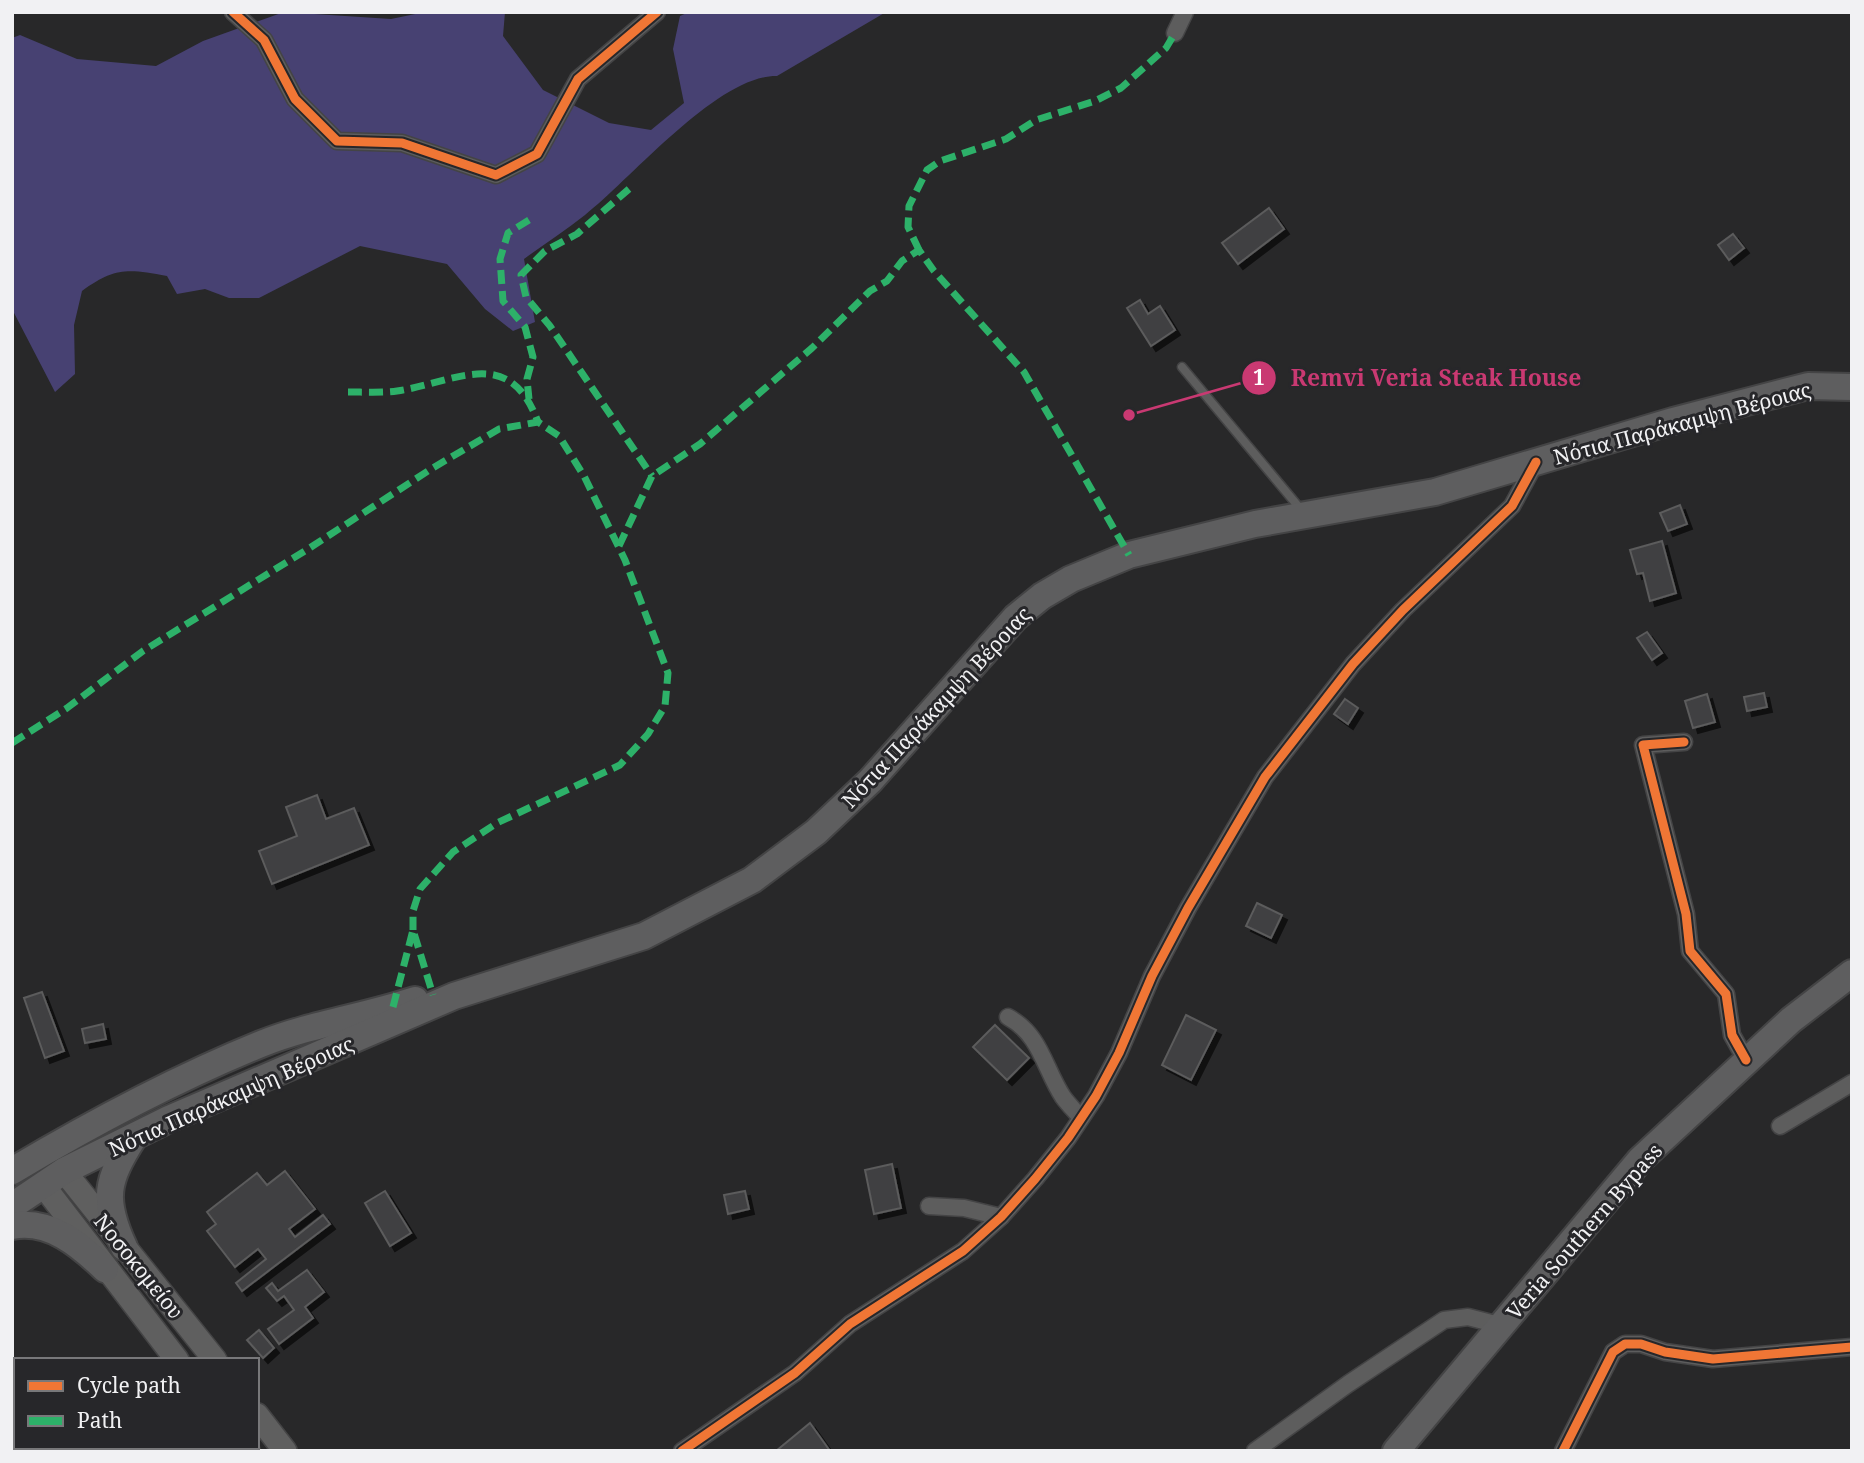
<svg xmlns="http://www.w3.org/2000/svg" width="1864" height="1463" font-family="'Noto Serif',serif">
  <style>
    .green { fill: #474172 }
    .building { fill: #404042; stroke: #5b5b5c; stroke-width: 2; filter: url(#shadow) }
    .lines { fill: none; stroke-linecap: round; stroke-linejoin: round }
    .lane-casing { stroke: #444445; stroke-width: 11 }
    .street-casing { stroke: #444445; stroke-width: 19 }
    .secondary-casing { stroke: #444445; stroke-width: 26 }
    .primary-casing { stroke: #444445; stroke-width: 30 }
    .lane { stroke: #5d5d5d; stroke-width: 8 }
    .street { stroke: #5d5d5d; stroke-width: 16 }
    .secondary { stroke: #5f5f5f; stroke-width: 23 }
    .primary { stroke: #5e5e5f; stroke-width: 26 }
    .quiet { stroke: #2db169; stroke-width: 7; stroke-dasharray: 14 7; stroke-linecap: butt }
    .cycleway-casing { stroke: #27272a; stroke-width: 13 }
    .cycleway { stroke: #f07635; stroke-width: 9 }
    .labels { text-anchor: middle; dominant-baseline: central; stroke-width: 6; stroke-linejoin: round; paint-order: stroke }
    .street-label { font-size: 21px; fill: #f1f1f3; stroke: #27272a }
    .leader { fill: none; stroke: #c93972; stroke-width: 2.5 }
    .callout-dot { fill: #c93972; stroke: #27272a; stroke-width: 2.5 }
    .mark-label { font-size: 21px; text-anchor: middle; font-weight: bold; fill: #fff }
    .callout-label { font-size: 23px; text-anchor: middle; font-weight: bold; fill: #c93972; stroke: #27272a; stroke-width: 6; stroke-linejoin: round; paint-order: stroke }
  </style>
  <defs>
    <filter id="shadow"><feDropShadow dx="5" dy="5" stdDeviation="0" flood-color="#0009"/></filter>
  </defs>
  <rect width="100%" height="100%" fill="#282829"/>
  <path class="green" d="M284,12L391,19L425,12H505L503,36L543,90L609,123L651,130L684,103L673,49L680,16L689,12H886L777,76C718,75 632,178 585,215C565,231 544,244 524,259L535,322L513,331L485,309L447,264L360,246L259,298H229L205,289L177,294L167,276C128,269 115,267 82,291L74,325L75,374L55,392L12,309V38L20,35L77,59L156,66L203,41Z"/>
  <g class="building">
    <polygon points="1269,208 1284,229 1238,264 1222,243"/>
    <polygon points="1733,234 1744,248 1729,260 1718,245"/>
    <polygon points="1140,300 1148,314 1160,306 1175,330 1151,346 1127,308"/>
    <polygon points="1680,505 1687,524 1668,531 1660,513"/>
    <polygon points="1662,541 1676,593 1650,601 1643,573 1637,574 1630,550"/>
    <polygon points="1647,632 1662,653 1652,660 1637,638"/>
    <polygon points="1764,693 1767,707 1747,711 1744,697"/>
    <polygon points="1707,694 1715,722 1693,728 1685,701"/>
    <polygon points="1345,699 1358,708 1348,724 1334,714"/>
    <polygon points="317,795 326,819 354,808 369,845 272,884 259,851 297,836 286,807"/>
    <polygon points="1257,903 1282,915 1271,938 1246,926"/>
    <polygon points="42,992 64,1051 45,1058 24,998"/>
    <polygon points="1186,1015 1216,1030 1191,1080 1162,1065"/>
    <polygon points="103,1024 106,1039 85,1043 82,1029"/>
    <polygon points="995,1025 1029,1058 1007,1080 973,1047"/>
    <polygon points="892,1164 901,1208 874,1214 865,1170"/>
    <polygon points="285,1171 315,1209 289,1229 295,1237 323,1215 330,1224 242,1291 236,1283 266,1259 258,1249 235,1267 207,1231 216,1224 207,1212 257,1173 267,1185"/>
    <polygon points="385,1191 411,1233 390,1246 365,1203"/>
    <polygon points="745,1191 749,1209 728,1214 724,1195"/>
    <polygon points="307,1270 324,1292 305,1307 313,1318 279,1344 268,1329 294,1310 284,1296 277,1301 266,1288 272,1283 278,1291"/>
    <polygon points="259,1330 274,1348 263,1358 247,1340"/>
    <polygon points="810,1423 830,1451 776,1451"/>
  </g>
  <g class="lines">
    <defs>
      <polyline id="lane" points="1182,367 1303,512"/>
      <g id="street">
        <polyline points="233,12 264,40 295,99 337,141 402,143 496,175 537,154 578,79 657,12"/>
        <polyline points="1175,33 1185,12"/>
        <polyline points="1684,742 1643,745 1686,914 1690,951 1726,994 1732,1035 1746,1060"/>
        <path d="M1008,1017C1041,1035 1044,1068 1063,1097C1068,1104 1075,1111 1081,1118"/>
        <polyline points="1780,1126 1852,1083"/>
        <polyline points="929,1206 964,1208 1001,1217"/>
        <polyline points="682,1451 795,1373 850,1324 963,1251 1001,1217 1035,1179 1068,1138 1096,1096 1119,1053 1152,976 1188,908 1265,777 1353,664 1403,610 1512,506 1536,462"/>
        <polyline points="1255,1451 1348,1384 1444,1320 1468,1317 1503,1326"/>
        <polyline points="1563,1451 1613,1352 1625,1344 1641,1344 1665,1352 1713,1359 1852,1347"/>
      </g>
      <g id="secondary">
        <polyline points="64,1171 215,1360"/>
        <polyline points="43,1185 177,1360"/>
        <polyline points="257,1415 285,1451"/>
        <polyline points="245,1447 248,1451"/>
      </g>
      <g id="primary">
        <path d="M12,1171C91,1124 175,1079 261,1044C311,1024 364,1017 415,1000"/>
        <polyline points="12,1206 64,1171 169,1119 454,996 644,936 752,880 816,832 870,781 1016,617 1042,596 1071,579 1129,555 1255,524 1435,492 1673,421 1808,386 1852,387"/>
        <path d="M12,1226C50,1219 80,1245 105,1269"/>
        <path d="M124,1247C102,1199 106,1181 134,1137"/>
        <polyline points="1396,1451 1640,1160 1791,1020 1852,973"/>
      </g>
    </defs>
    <use href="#lane" class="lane-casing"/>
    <use href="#street" class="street-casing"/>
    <use href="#secondary" class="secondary-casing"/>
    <use href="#primary" class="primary-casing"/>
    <use href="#lane" class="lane"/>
    <use href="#street" class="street"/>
    <use href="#secondary" class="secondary"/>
    <use href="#primary" class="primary"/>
    <g class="quiet">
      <polyline points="629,189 577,234 545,251 521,275 526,297 550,326 652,476"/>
      <polyline points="529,220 508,233 500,259 503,301 525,327 533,357 527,379 529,399"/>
      <polyline points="919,250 908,227 909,206 927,170 940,161 1006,139 1036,120 1095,101 1121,88 1166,48 1175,33"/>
      <path d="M348,392C364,392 382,393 397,391C457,382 509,344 538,422"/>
      <polyline points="619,546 652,476 700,444 812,348 870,291 887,281 902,261 919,250 934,271 1024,372 1129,555"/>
      <polyline points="12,743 67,708 143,651 308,549 431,469 499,429 538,422 559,436 584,476 625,560 668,673 665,706 648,734 620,765 497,823 453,852 420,889 413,911 413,930"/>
      <polyline points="393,1007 413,930 433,995"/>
    </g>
    <defs>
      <g id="cycleway">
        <polyline points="233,12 264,40 295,99 337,141 402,143 496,175 537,154 578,79 657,12"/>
        <polyline points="1684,742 1643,745 1686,914 1690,951 1726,994 1732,1035 1746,1060"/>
        <polyline points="682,1451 795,1373 850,1324 963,1251 1001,1217 1035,1179 1068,1138 1096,1096 1119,1053 1152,976 1188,908 1265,777 1353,664 1403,610 1512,506 1536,462"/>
        <polyline points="1563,1451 1613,1352 1625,1344 1641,1344 1665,1352 1713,1359 1852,1347"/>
      </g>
    </defs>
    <use href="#cycleway" class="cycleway-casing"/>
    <use href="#cycleway" class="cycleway"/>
  </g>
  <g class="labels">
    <g class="street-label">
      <text transform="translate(1682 423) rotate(-15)">Νότια Παράκαμψη Βέροιας</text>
      <text transform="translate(936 707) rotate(-47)">Νότια Παράκαμψη Βέροιας</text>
      <text transform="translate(231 1096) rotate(-24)">Νότια Παράκαμψη Βέροιας</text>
      <text transform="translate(1584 1231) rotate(-49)">Veria Southern Bypass</text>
      <text transform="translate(139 1266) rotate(51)">Νοσοκομείου</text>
    </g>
  </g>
  <path class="leader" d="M1129 415L1259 378"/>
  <g class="callout-dot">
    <circle cx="1129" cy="415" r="7"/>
    <circle cx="1259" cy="378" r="18"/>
  </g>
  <g class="mark-label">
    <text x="1259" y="385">1</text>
  </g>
  <g class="callout-label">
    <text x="1436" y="386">Remvi Veria Steak House</text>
  </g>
  <rect width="1864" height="1463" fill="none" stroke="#f1f1f3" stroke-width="28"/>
  <rect x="14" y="1358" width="245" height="91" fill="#27272a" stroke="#78787a" stroke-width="2"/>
  <rect x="28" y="1381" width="35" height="10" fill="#f07635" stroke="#78787a" stroke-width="2"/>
  <text x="77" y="1393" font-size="21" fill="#f1f1f3">Cycle path</text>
  <rect x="28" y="1416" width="35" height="10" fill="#2db169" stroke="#78787a" stroke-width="2"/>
  <text x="77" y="1428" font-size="21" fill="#f1f1f3">Path</text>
</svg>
